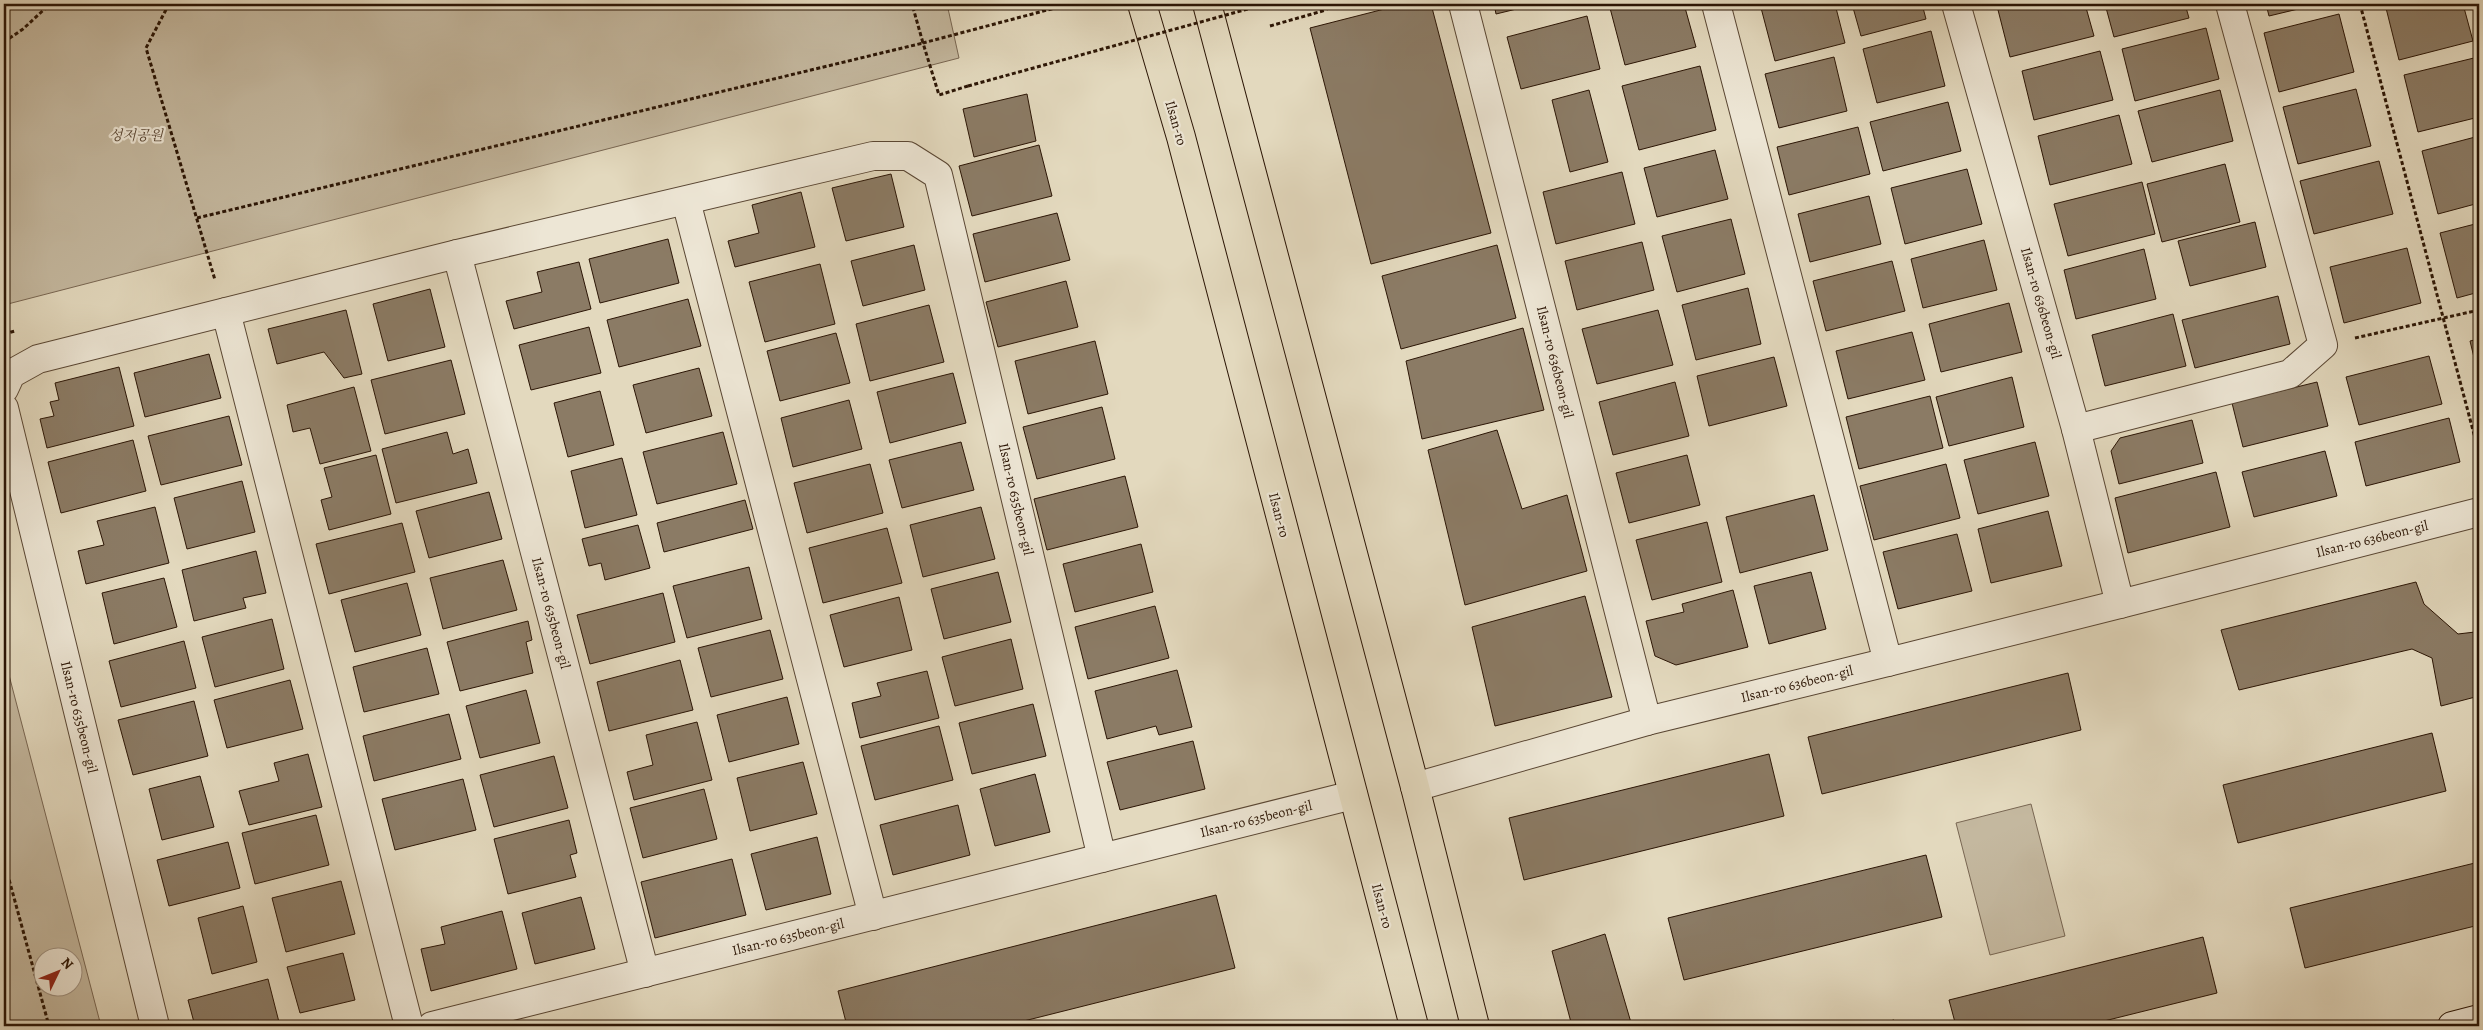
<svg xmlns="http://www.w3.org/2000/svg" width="2483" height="1030" font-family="Alegreya,'Noto Serif KR',serif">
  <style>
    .green { fill: #c4b89f; stroke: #786652; fill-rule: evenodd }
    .building { fill: #8b7b65; stroke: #2b1505 }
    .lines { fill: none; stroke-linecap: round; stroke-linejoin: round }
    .minor-casing { stroke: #594633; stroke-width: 30 }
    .secondary-casing { stroke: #2b1505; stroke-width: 30 }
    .primary-casing { stroke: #2b1505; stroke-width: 30 }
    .path { stroke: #2b1505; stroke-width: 3; stroke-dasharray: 4 2.5; stroke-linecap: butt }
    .minor { stroke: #ede6d5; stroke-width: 28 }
    .secondary { stroke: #ede6d5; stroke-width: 28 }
    .primary { stroke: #e3d9be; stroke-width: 28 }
    .path-bridge { stroke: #2b1505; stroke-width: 3; stroke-dasharray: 4 2.5; stroke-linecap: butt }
    .labels { text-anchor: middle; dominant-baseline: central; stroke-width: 4.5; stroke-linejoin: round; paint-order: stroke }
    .street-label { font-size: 14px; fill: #2b1505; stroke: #ede6d5 }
    .park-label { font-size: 14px; font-style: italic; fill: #594633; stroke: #ede6d5 }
  </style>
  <rect width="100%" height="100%" fill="#e3d9be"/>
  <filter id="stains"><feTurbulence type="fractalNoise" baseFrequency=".004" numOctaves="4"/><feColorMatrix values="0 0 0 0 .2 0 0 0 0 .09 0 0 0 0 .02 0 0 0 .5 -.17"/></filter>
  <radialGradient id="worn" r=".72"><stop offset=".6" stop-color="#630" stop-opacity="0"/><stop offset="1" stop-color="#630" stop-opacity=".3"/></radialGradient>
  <g class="green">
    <polygon points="4,4 947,4 959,58 4,305"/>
    <path d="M4,656L101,1026H10L4,1000ZM42,958H72V988H42Z"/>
    <polygon points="2031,804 2065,936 1990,955 1956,823"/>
  </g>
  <g class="building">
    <polygon points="1404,4 1431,4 1491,233 1371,264 1310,28"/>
    <polygon points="1494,4 1537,4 1496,14"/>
    <polygon points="1625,4 1684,4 1696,47 1625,65 1610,8"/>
    <polygon points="1760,4 1835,4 1845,43 1775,61"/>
    <polygon points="1852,4 1922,4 1926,19 1861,36"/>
    <polygon points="2007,4 2085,4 2094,36 2010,57 1997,6"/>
    <polygon points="2105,4 2185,4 2189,18 2114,37"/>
    <polygon points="2266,4 2319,4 2269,16"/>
    <polygon points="2385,4 2463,4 2473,41 2399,60"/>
    <polygon points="2339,14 2354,72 2279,92 2264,33"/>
    <polygon points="1587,16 1600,69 1521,89 1507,37"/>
    <polygon points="2206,28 2219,79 2135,101 2122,49"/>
    <polygon points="1931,31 1945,86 1877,103 1863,49"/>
    <polygon points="2100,51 2113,100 2034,120 2022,71"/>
    <polygon points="1834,57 1847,111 1779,128 1765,74"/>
    <polygon points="2478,57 2479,117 2418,132 2404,75"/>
    <polygon points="1700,66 1716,130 1639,150 1622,86"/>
    <polygon points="2356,89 2371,146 2298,164 2283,107"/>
    <polygon points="1589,90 1608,162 1570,172 1552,100"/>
    <polygon points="2220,90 2233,141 2152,162 2138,111"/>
    <polygon points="1027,94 1036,141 974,157 963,109"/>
    <polygon points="1948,102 1961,151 1883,171 1870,122"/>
    <polygon points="2119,115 2132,164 2050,185 2038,136"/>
    <polygon points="1858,127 1870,174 1789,195 1777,147"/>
    <polygon points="2479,136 2479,203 2438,214 2422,151"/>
    <polygon points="1039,145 1052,196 972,216 959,166"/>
    <polygon points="1715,150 1728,199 1657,217 1644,168"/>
    <polygon points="2379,161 2393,214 2314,234 2300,181"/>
    <polygon points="2225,164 2240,222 2162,242 2147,184"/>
    <polygon points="1967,169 1982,224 1905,244 1891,188"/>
    <polygon points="1622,172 1635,224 1556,244 1543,192"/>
    <polygon points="891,174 904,227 846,241 832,188"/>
    <polygon points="2142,182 2155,234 2068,256 2054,204"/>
    <polygon points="801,192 815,247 735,267 728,241 759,233 752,205"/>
    <polygon points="1869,196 1881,244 1810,262 1798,214"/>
    <polygon points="1057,213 1070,260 985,282 973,234"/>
    <polygon points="1731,219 1745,274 1677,292 1662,236"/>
    <polygon points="2255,222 2266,267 2190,286 2178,241"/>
    <polygon points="2479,223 2479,292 2457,298 2440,233"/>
    <polygon points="668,239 679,283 600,303 589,259"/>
    <polygon points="1984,240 1997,290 1923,308 1911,259"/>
    <polygon points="1642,242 1654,290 1577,310 1565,261"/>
    <polygon points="914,245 925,290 863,306 851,261"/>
    <polygon points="1497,245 1516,318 1401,349 1382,276"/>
    <polygon points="2407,248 2421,303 2344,323 2330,267"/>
    <polygon points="2144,249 2156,299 2076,319 2064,270"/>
    <polygon points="1892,261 1905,311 1826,331 1813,281"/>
    <polygon points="579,262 591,309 514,329 506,301 542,292 537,272"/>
    <polygon points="820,264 835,324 765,342 749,282"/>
    <polygon points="1066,281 1078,327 998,347 986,302"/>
    <polygon points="1748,288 1761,344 1696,360 1682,305"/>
    <polygon points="430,289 445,347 388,361 373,304"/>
    <polygon points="2278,296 2290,344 2195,368 2182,320"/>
    <polygon points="688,299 701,346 619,367 607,320"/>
    <polygon points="2009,303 2022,352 1941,372 1929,324"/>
    <polygon points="929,305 944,362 870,381 856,324"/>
    <polygon points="346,310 362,374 344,378 324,352 277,364 268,329"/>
    <polygon points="1658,310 1673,365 1597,384 1582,329"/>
    <polygon points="2173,314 2186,366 2105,386 2092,335"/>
    <polygon points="589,327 601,373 531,390 519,345"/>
    <polygon points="1523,328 1544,410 1422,439 1406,361"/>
    <polygon points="1912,332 1925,380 1848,399 1836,351"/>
    <polygon points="836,333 850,383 780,401 767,351"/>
    <polygon points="2479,339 2479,378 2470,341"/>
    <polygon points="1095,341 1108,394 1028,414 1015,361"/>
    <polygon points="209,354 221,398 145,417 134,373"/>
    <polygon points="2429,356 2442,404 2359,425 2346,377"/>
    <polygon points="1774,357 1787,406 1709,426 1697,376"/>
    <polygon points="451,360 465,414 385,434 371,380"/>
    <polygon points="119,367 134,426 47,448 40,419 54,416 50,402 59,400 55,383"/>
    <polygon points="699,368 712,416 646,433 633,385"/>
    <polygon points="953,373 966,423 890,443 877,392"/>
    <polygon points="2012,377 2024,427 1949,446 1936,397"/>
    <polygon points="1675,382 1689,436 1613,455 1599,402"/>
    <polygon points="2317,382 2328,426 2243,447 2232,403"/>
    <polygon points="354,387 371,451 320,464 310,428 293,432 287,405"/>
    <polygon points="600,391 614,445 568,457 554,403"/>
    <polygon points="1930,396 1943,448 1859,469 1846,417"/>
    <polygon points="849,400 862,449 793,467 781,418"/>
    <polygon points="1102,407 1115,459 1037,479 1023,427"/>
    <polygon points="229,416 242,465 161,485 148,436"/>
    <polygon points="2449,418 2460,462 2366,486 2355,442"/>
    <polygon points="2192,420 2203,463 2119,484 2111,451 2120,438"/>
    <polygon points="1497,430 1522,509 1567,495 1587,571 1465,605 1428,450"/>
    <polygon points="447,432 453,454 468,449 477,483 396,503 382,449"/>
    <polygon points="723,432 737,484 657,504 643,452"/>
    <polygon points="133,440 146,491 61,513 48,462"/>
    <polygon points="961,442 974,490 902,508 889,460"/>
    <polygon points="2035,442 2049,496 1978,514 1964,460"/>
    <polygon points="2325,451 2337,496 2254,517 2242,472"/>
    <polygon points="376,455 391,514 329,530 321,500 332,497 324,468"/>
    <polygon points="1687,455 1700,505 1629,523 1616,473"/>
    <polygon points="622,458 637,515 585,528 571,471"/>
    <polygon points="870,464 883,513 807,533 794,483"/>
    <polygon points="1946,464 1960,518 1874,540 1860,486"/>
    <polygon points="2216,472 2230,527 2128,553 2115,498"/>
    <polygon points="1125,476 1138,527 1047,550 1034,499"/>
    <polygon points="242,481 255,532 187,549 174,498"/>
    <polygon points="489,492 502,539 429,558 416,511"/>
    <polygon points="1814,495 1828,550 1740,573 1726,517"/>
    <polygon points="745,500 753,529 664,552 657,523"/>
    <polygon points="155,507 169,563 86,584 78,551 104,545 97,521"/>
    <polygon points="981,507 995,559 923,577 910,525"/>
    <polygon points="2048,511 2062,566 1991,583 1978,529"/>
    <polygon points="1707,522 1722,582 1652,600 1636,540"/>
    <polygon points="402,523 415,572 329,594 316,544"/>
    <polygon points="638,525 650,568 605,580 601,563 589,566 582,539"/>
    <polygon points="887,528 902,583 823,603 809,548"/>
    <polygon points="1957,534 1972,591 1898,609 1883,552"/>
    <polygon points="1141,544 1153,592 1075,612 1063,564"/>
    <polygon points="256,551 266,593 243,598 246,608 194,621 182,570"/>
    <polygon points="503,560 517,610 443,629 430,578"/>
    <polygon points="749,567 762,619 687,638 673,586"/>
    <polygon points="998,572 1011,622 944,639 931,589"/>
    <polygon points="1811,572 1826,629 1769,644 1754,586"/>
    <polygon points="164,578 177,627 114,644 102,593"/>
    <polygon points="2416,582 2424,604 2458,634 2475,632 2479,646 2479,696 2441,706 2432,658 2412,649 2239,690 2221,630"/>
    <polygon points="407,583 421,635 355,652 341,600"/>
    <polygon points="1733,590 1748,647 1676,665 1655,656 1646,621 1684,612 1682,604"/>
    <polygon points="663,593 675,642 590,664 577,615"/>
    <polygon points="1585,596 1612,697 1495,726 1472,627"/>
    <polygon points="899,597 912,650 844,667 830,615"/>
    <polygon points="1155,606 1169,658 1088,679 1075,627"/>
    <polygon points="272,619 284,669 215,687 202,637"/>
    <polygon points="528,621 532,640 526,642 533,673 460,691 447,642"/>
    <polygon points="770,630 783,679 711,697 698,648"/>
    <polygon points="1011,639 1023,689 955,706 942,657"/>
    <polygon points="184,641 196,688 121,707 109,661"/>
    <polygon points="427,648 439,694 364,712 353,667"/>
    <polygon points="680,660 693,710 609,731 597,682"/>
    <polygon points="1177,670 1192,727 1159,735 1156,726 1107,739 1095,691"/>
    <polygon points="927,671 939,718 860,738 852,703 881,696 877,683"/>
    <polygon points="2068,673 2081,730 1822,794 1808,737"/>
    <polygon points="290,680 303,729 227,748 214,700"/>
    <polygon points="526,690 540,743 480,758 466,706"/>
    <polygon points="787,697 799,744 729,762 717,715"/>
    <polygon points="194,701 208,756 133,775 118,720"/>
    <polygon points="1033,704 1046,756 972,774 959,723"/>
    <polygon points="449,714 461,759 374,781 363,736"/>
    <polygon points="697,722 712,780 634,800 627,772 653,765 646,735"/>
    <polygon points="939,726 953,780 875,800 861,746"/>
    <polygon points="2432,733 2446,791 2238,843 2223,785"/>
    <polygon points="1193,741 1205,789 1120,810 1107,762"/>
    <polygon points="308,754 322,807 249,825 239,791 279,781 274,763"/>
    <polygon points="1769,754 1784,816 1524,880 1509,818"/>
    <polygon points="554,756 568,808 494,827 480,775"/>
    <polygon points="803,762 817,814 750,831 737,778"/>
    <polygon points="1035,774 1050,832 995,846 980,789"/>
    <polygon points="200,776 214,827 162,840 149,789"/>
    <polygon points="463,779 476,830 395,850 382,799"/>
    <polygon points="704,789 717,839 643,858 630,808"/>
    <polygon points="958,805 970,855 893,875 880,825"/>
    <polygon points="316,815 329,865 255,884 242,833"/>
    <polygon points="569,820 577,853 570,855 576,877 508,894 494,839"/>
    <polygon points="817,837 831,894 766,910 751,854"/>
    <polygon points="228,842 240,888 169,906 157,860"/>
    <polygon points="1926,855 1942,917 1684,980 1668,918"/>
    <polygon points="732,859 746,915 655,938 641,882"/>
    <polygon points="2479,862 2479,925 2305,968 2290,908"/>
    <polygon points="341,881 355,934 286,952 272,898"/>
    <polygon points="1216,895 1235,968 1004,1026 847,1026 838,991"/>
    <polygon points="581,897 595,949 535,964 522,913"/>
    <polygon points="243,906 257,962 212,974 198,918"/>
    <polygon points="502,911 517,969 431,991 421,949 445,944 441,927"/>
    <polygon points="1605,934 1632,1026 1572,1026 1552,951"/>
    <polygon points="2203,937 2217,993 2084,1026 1956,1026 1949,1000"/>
    <polygon points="343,953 355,1000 300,1013 287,967"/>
    <polygon points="268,979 280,1026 195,1026 188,1000"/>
    <polygon points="1894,1020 1896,1026 1868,1026"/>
  </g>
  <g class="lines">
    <defs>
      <g id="minor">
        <polyline points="1463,4 1647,721 1888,662"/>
        <polyline points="1716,4 1888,662 2120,604"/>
        <polyline points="1956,4 2076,429 2120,604 2479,512"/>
        <polyline points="686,201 873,916"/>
        <polyline points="457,254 645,973"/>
        <polyline points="226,312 409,1026"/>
        <polyline points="4,389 11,374 38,359 457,254 873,156 908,156 938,175 1102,858"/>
        <polyline points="4,408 155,1026"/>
        <polyline points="2076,429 2290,374 2323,345 2230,4"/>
        <polyline points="1415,787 1647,721"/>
        <polyline points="432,1026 1353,795"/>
      </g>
      <polyline id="secondary" points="2452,1026 2479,1019"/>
      <g id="primary">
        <polyline points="1142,4 1181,137 1414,1026"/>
        <polyline points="1207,4 1415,787 1475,1026"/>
      </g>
    </defs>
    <use href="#minor" class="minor-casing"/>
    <use href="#secondary" class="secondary-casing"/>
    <use href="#primary" class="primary-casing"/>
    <g class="path">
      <polyline points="169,4 146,48 215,280"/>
      <polyline points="2360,4 2479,453"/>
      <polyline points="1270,26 1326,10 1330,4"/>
      <polyline points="4,42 23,29 50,4"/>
      <polyline points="968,86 939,95 923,43 1070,4"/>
      <polyline points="197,218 923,43 912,4"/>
      <polyline points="4,334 15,331"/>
      <polyline points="2355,338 2479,310"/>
      <polyline points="4,861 49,1026"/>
    </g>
    <use href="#minor" class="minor"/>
    <use href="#secondary" class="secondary"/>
    <use href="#primary" class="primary"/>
    <polyline class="path-bridge" points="968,86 1266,4"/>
  </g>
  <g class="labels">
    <g class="street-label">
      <text transform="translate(1176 123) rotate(74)">Ilsan-ro</text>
      <text transform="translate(2041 303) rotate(74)">Ilsan-ro 636beon-gil</text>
      <text transform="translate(1555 362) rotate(76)">Ilsan-ro 636beon-gil</text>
      <text transform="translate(1016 499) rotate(77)">Ilsan-ro 635beon-gil</text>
      <text transform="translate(1279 515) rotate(75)">Ilsan-ro</text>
      <text transform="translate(2372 539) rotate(-14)">Ilsan-ro 636beon-gil</text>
      <text transform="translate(551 613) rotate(75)">Ilsan-ro 635beon-gil</text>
      <text transform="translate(1797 684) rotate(-14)">Ilsan-ro 636beon-gil</text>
      <text transform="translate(79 717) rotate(76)">Ilsan-ro 635beon-gil</text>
      <text transform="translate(1256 819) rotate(-14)">Ilsan-ro 635beon-gil</text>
      <text transform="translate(1382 906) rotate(75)">Ilsan-ro</text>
      <text transform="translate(788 937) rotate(-14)">Ilsan-ro 635beon-gil</text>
    </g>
    <g class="park-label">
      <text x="136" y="135">성저공원</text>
    </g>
  </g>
  <rect width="2483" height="1030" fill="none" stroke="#e3d9be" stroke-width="20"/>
  <rect x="5" y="5" width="2473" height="1020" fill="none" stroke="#2b1505" stroke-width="2.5"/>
  <rect x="10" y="10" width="2463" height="1010" fill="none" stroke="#2b1505"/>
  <g transform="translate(58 972) rotate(47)"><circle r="24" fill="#ede6d5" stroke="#9f9282"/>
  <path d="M0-4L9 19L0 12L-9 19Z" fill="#8f2418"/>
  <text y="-8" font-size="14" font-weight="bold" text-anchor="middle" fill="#2b1505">N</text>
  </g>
  <rect width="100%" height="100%" filter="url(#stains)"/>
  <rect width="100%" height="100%" fill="url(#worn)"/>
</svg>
